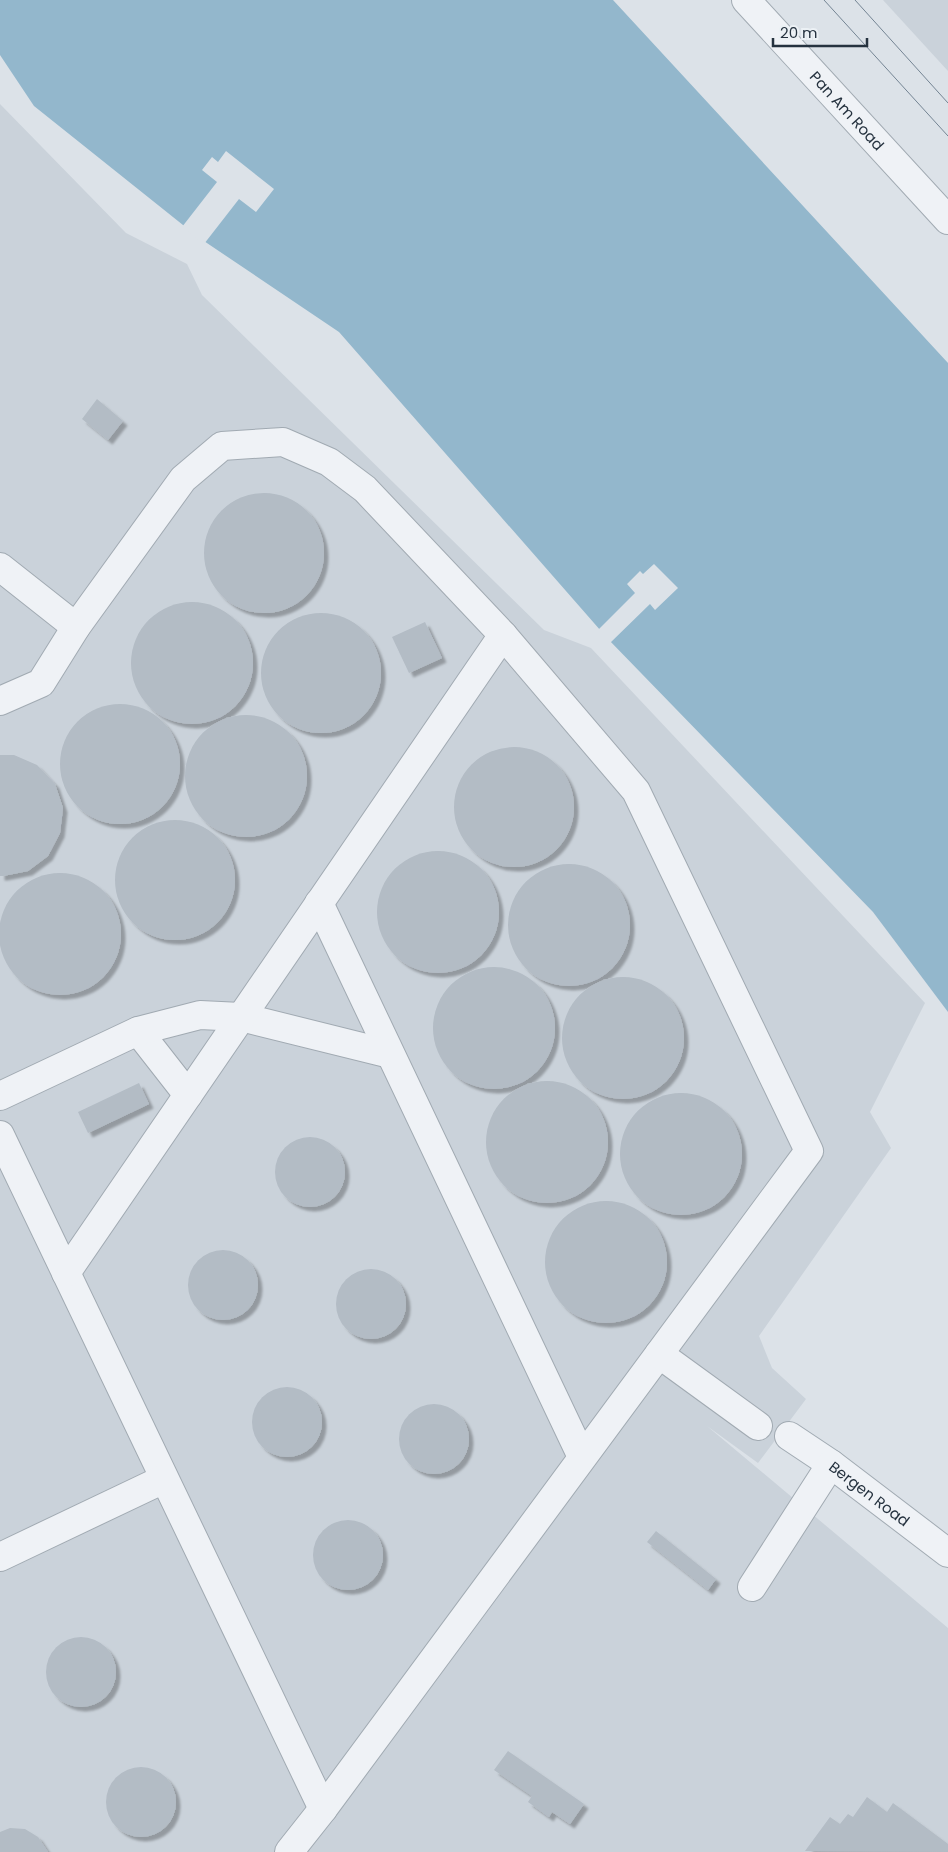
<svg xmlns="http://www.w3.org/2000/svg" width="948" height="1852" font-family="Poppins,sans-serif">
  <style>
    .built { fill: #cad2da }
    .water { fill: #93b7cc }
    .pier { fill: #dce2e8 }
    .building { fill: #b3bcc5; filter: url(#shadow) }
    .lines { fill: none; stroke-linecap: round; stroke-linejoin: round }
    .minor-casing { stroke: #a1aab2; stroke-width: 30 }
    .minor { stroke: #eff2f6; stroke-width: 28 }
    .tram { stroke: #748493; stroke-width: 1 }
    .labels { text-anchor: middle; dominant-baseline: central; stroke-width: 4; stroke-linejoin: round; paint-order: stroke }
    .street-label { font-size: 15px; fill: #25323f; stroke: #ecf1f5 }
  </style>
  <defs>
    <filter id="shadow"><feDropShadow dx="4.5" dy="4.5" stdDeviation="1" flood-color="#0004"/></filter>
  </defs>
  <rect width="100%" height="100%" fill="#dce2e8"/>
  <g class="built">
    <polygon points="883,0 948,0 948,71"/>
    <polygon points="0,104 126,233 187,264 202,295 544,630 591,648 925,1003 870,1112 891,1148 759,1336 772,1368 806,1399 758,1463 707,1426 948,1628 948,1852 0,1852"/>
  </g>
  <polygon class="water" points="0,0 613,0 948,363 948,1012 873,912 608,639 339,332 198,237 34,106 0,55"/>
  <g class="pier">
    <polygon points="226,151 274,189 256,212 239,199 204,244 182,227 217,182 202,170 212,157 218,162"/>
    <polygon points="654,564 678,588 655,610 650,604 609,644 597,631 635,593 627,584 640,571 643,574"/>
  </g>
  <g class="building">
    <polygon points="97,399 123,421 108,440 82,419"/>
    <circle cx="264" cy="553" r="60"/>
    <circle cx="192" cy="663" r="61"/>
    <circle cx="321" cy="673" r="60"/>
    <polygon points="425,622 442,658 409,673 392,637"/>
    <circle cx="120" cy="764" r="60"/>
    <circle cx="246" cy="776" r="61"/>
    <circle cx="514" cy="807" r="60"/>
    <polygon points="0,755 14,755 37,765 55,784 63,808 60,833 48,856 28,871 3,876 0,876"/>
    <circle cx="175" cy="880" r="60"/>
    <circle cx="438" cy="912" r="61"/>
    <circle cx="569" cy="925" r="61"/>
    <circle cx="60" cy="934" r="61"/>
    <circle cx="494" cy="1028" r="61"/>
    <circle cx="623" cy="1038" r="61"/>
    <circle cx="547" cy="1142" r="61"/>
    <polygon points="139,1083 149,1104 88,1133 78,1112"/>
    <circle cx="681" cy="1154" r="61"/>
    <circle cx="310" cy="1172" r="35"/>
    <circle cx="606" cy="1262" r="61"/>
    <circle cx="223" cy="1285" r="35"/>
    <circle cx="371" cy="1304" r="35"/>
    <circle cx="287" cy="1422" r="35"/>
    <circle cx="434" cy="1439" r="35"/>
    <circle cx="348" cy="1555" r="35"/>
    <polygon points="656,1531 716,1579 708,1590 647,1542"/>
    <circle cx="81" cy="1672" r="35"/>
    <polygon points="508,1751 584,1804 570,1824 552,1812 549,1817 528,1802 532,1796 494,1770"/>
    <circle cx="141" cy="1802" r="35"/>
    <polygon points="867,1797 887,1812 893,1803 948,1844 948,1852 805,1851 830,1817 840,1824 848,1814 853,1817"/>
    <polygon points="10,1828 25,1829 38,1837 48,1852 0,1852 0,1832"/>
  </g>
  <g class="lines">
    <defs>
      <g id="minor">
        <path id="s1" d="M746,0L948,220"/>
        <polyline points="0,567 76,627"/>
        <polyline points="0,701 41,683 76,627 183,479 222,446 283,442 329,462 365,489 503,635 636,791 809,1151 323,1809 289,1852"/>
        <polyline points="319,903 582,1457"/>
        <polyline points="138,1031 188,1095"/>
        <polyline points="0,1096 138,1031 200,1015 241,1017 390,1054"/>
        <polyline points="0,1135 323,1809"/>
        <polyline points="66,1273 503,635"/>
        <polyline points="659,1354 758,1426"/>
        <path id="s2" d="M789,1436L831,1464L948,1553"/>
        <polyline points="0,1557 164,1479"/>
        <polyline points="752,1587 831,1464"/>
      </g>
    </defs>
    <use href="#minor" class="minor-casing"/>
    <use href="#minor" class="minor"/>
    <g class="tram">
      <polyline points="824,0 948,136"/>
      <polyline points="855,0 948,103"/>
    </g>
  </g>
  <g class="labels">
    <g class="street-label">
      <text stroke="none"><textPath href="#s1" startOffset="150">Pan Am Road</textPath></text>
      <text stroke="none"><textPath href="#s2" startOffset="99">Bergen Road</textPath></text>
    </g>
  </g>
  <path d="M773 38v8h94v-8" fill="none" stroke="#25323f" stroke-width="2.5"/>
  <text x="780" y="38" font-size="15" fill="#25323f" stroke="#ecf1f5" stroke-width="4" paint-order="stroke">20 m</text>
</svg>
